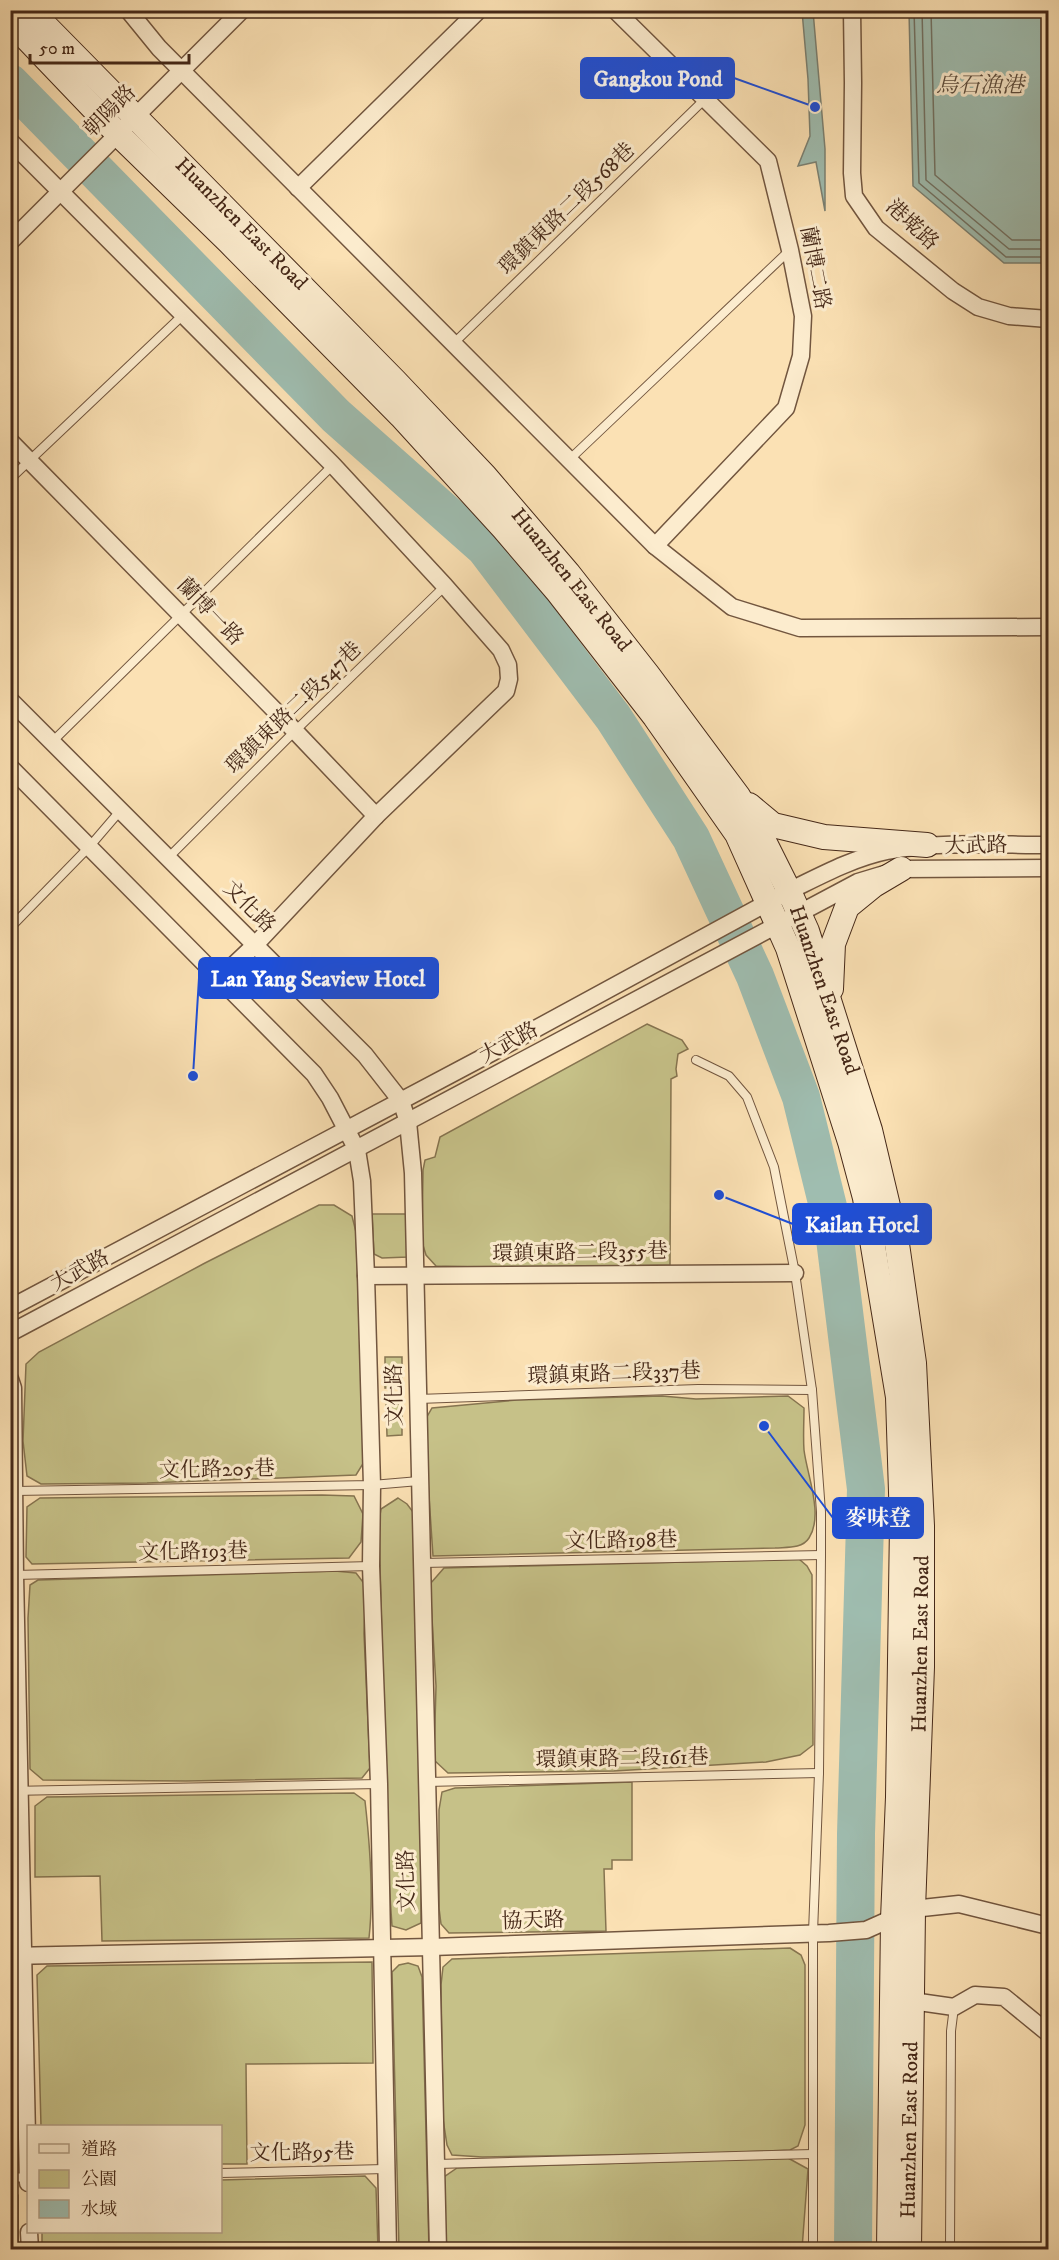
<svg xmlns="http://www.w3.org/2000/svg" width="1059" height="2260" font-family="'IM FELL DW Pica','Noto Serif TC',serif">
  <style>
    .green { fill: #c6c188; stroke: #867450; stroke-width: 1.5 }
    .water { fill: #9fbdb0; stroke: #7b8173; stroke-width: 1.5 }
    .lines { fill: none; stroke-linecap: round; stroke-linejoin: round }
    .shore { stroke: #727264; stroke-width: 1.5 }
    .river { stroke: #9fbdb0; stroke-width: 38 }
    .lane-casing { stroke: #72563f; stroke-width: 10 }
    .street-casing { stroke: #72563f; stroke-width: 19 }
    .secondary-casing { stroke: #452818; stroke-width: 26 }
    .lane { stroke: #fcecce; stroke-width: 8 }
    .street { stroke: #fcecce; stroke-width: 16 }
    .secondary { stroke: #fcecce; stroke-width: 24 }
    .labels { text-anchor: middle; dominant-baseline: central; stroke-width: 6; stroke-linejoin: round; paint-order: stroke }
    .street-label { font-size: 21px; fill: #452818; stroke: #fcecce }
    .water-label { font-size: 22px; font-style: italic; fill: #5c4d3e; stroke: #fcecce }
    .leader { fill: none; stroke: #1d4ed8; stroke-width: 2 }
    .callout-dot { fill: #1d4ed8; stroke: #fcecce; stroke-width: 2 }
    .callout { fill: #1d4ed8; stroke: #1d4ed8; stroke-width: 2 }
    .callout-label { font-size: 22px; text-anchor: middle; font-weight: bold; fill: #fff }
  </style>
  <rect width="100%" height="100%" fill="#fbe1b4"/>
  <filter id="stains"><feTurbulence type="fractalNoise" baseFrequency=".00333" numOctaves="4"/><feColorMatrix values="0 0 0 0 .2 0 0 0 0 .09 0 0 0 0 .02 0 0 0 .5 -.17"/></filter>
  <radialGradient id="worn" r=".72"><stop offset=".6" stop-color="#630" stop-opacity="0"/><stop offset="1" stop-color="#630" stop-opacity=".3"/></radialGradient>
  <g class="green">
    <polygon points="647,1024 682,1040 688,1049 678,1054 676,1069 677,1076 671,1079 670,1265 526,1268 436,1266 426,1255 422,1242 423,1170 425,1160 435,1157 440,1137"/>
    <polygon points="319,1205 334,1205 352,1216 356,1232 364,1462 356,1475 147,1483 41,1484 27,1476 23,1441 26,1364 39,1352 205,1263"/>
    <polygon points="372,1214 408,1214 408,1257 382,1258 374,1254"/>
    <polygon points="402,1357 402,1388 385,1388 385,1357"/>
    <path d="M662,1396L696,1399L788,1396L804,1408C804,1422 803,1436 804,1450C807,1475 824,1515 809,1538C802,1549 787,1547 775,1548L433,1556L424,1422L432,1408L517,1400Z"/>
    <polygon points="402,1404 402,1435 387,1436 386,1405"/>
    <polygon points="322,1495 354,1496 363,1514 361,1542 349,1558 32,1564 26,1557 27,1507 40,1498"/>
    <polygon points="398,1498 407,1504 413,1512 421,1818 421,1923 406,1930 392,1926 387,1850 379,1522 381,1509"/>
    <polygon points="799,1559 807,1566 812,1575 813,1745 800,1755 766,1762 614,1771 448,1773 434,1760 436,1686 430,1584 444,1568"/>
    <polygon points="335,1571 356,1573 366,1586 364,1634 370,1768 362,1778 186,1781 43,1780 30,1769 28,1618 30,1585 38,1580"/>
    <polygon points="632,1782 632,1860 612,1860 612,1869 604,1869 606,1931 449,1933 441,1924 439,1908 439,1810 442,1792 455,1788"/>
    <path d="M354,1793L365,1801C370,1845 374,1894 369,1938L102,1941L100,1876L35,1877V1806L47,1797Z"/>
    <polygon points="790,1948 801,1955 805,1965 805,2125 798,2146 790,2150 716,2153 482,2157 452,2155 447,2145 443,2119 441,1985 443,1967 452,1959"/>
    <polygon points="372,1962 373,2063 246,2064 247,2164 221,2164 220,2126 41,2126 37,1975 47,1966"/>
    <polygon points="408,1963 418,1966 422,1977 429,2249 399,2249 392,1972 399,1965"/>
    <polygon points="10,1974 14,1975 20,2130 19,2164 11,2169"/>
    <polygon points="788,2158 808,2169 802,2249 445,2249 444,2177 457,2168"/>
    <polygon points="365,2176 376,2188 378,2249 42,2249 42,2232 220,2232 221,2180"/>
    <polygon points="10,2188 18,2195 18,2249 11,2249"/>
  </g>
  <g class="water">
    <polygon points="802,11 813,11 825,149 825,211 816,162 798,166 810,136 808,79"/>
    <polygon points="909,11 1048,11 1048,263 1004,263 913,186"/>
  </g>
  <g class="lines">
    <g class="shore">
      <polyline points="914,10 919,183 1006,257 1048,257"/>
      <polyline points="922,10 926,180 1009,249 1048,249"/>
      <polyline points="931,10 935,175 1012,240 1048,240"/>
    </g>
    <polyline class="river" points="10,83 336,416 485,548 613,717 691,838 755,976 801,1097 834,1231 866,1489 856,1834 853,2250"/>
    <defs>
      <g id="lane">
        <polyline points="453,344 705,99"/>
        <polyline points="569,460 790,250"/>
        <polyline points="10,479 184,314"/>
        <polyline points="52,742 333,465"/>
        <polyline points="168,858 295,731 445,586"/>
        <polyline points="10,928 90,846 120,811"/>
        <polyline points="696,1060 729,1076 747,1097 774,1167 795,1273 812,1390 821,1512 821,1555 819,1773 813,1933 813,2250"/>
        <polyline points="418,1399 698,1389 812,1390"/>
        <polyline points="15,1491 372,1485 419,1481"/>
        <polyline points="422,1563 821,1555"/>
        <polyline points="15,1575 371,1566"/>
        <polyline points="427,1782 819,1773"/>
        <polyline points="10,1791 379,1784"/>
        <polyline points="437,2164 813,2154"/>
        <polyline points="220,2173 385,2169"/>
        <polyline points="10,2177 28,2178"/>
        <polyline points="950,2250 951,2031 954,2007"/>
      </g>
      <g id="street">
        <polyline points="128,10 159,48 655,546 732,607 800,628 1048,627"/>
        <polyline points="615,10 768,161 790,250 803,316 801,356 786,408 655,546"/>
        <polyline points="852,10 853,83 852,173 854,196 876,228 953,291 978,307 1009,316 1048,319"/>
        <polyline points="10,141 333,465 445,586 501,650 508,665 509,679 506,691 376,816 255,945 220,978"/>
        <polyline points="298,188 479,10"/>
        <polyline points="10,242 242,10"/>
        <polyline points="10,441 295,731 376,816"/>
        <polyline points="10,700 365,1055 401,1101 408,1122 413,1173 438,2250"/>
        <polyline points="10,767 314,1074 330,1098 357,1150 362,1181 366,1276 372,1485 371,1566 379,1784 388,2250"/>
        <polyline points="366,1276 795,1273"/>
        <path d="M10,1308L493,1052L789,891C820,876 853,858 887,851C940,841 995,845 1048,845"/>
        <polyline points="10,1333 858,882 901,869 1048,868"/>
        <polyline points="10,1379 13,1388 15,1575 28,2183"/>
        <polyline points="10,1956 432,1947 829,1933 866,1930 913,1909 959,1904 1048,1926"/>
        <polyline points="912,2001 954,2007 975,1995 1004,1997 1048,2033"/>
        <polyline points="29,2232 30,2250"/>
      </g>
      <g id="secondary">
        <polyline points="30,10 395,381 485,476 568,573 648,675 738,796 759,831 789,891 807,931 870,1130 897,1244 914,1363 922,1526 922,1667 913,1909 909,2250"/>
        <polyline points="10,21 118,134 229,242 401,416 504,529 557,591 655,717 737,834 788,948 850,1142 865,1198 898,1397 902,1524 898,1797 893,1919 889,2250"/>
        <polyline points="749,805 773,825 824,837 927,845"/>
        <polyline points="831,989 833,944 847,907 874,885 901,869"/>
      </g>
    </defs>
    <use href="#lane" class="lane-casing"/>
    <use href="#street" class="street-casing"/>
    <use href="#secondary" class="secondary-casing"/>
    <use href="#lane" class="lane"/>
    <use href="#street" class="street"/>
    <use href="#secondary" class="secondary"/>
  </g>
  <g class="labels">
    <g class="street-label">
      <text transform="translate(110 111) rotate(-45)">朝陽路</text>
      <text transform="translate(567 209) rotate(-44)">環鎮東路二段568巷</text>
      <text transform="translate(241 224) rotate(45)">Huanzhen East Road</text>
      <text transform="translate(912 225) rotate(43)">港墘路</text>
      <text transform="translate(815 268) rotate(79)">蘭博二路</text>
      <text transform="translate(571 580) rotate(51)">Huanzhen East Road</text>
      <text transform="translate(210 612) rotate(46)">蘭博一路</text>
      <text transform="translate(294 708) rotate(-44)">環鎮東路二段547巷</text>
      <text transform="translate(976 846) rotate(-1)">大武路</text>
      <text transform="translate(249 907) rotate(45)">文化路</text>
      <text transform="translate(824 990) rotate(71)">Huanzhen East Road</text>
      <text transform="translate(509 1043) rotate(-28)">大武路</text>
      <text transform="translate(580 1253) rotate(-1)">環鎮東路二段355巷</text>
      <text transform="translate(80 1271) rotate(-28)">大武路</text>
      <text transform="translate(614 1374) rotate(-2)">環鎮東路二段337巷</text>
      <text transform="translate(395 1395) rotate(-91)">文化路</text>
      <text transform="translate(217 1470) rotate(-1)">文化路205巷</text>
      <text transform="translate(621 1541) rotate(-1)">文化路198巷</text>
      <text transform="translate(193 1552) rotate(-1)">文化路193巷</text>
      <text transform="translate(921 1644) rotate(-89)">Huanzhen East Road</text>
      <text transform="translate(622 1759) rotate(-1)">環鎮東路二段161巷</text>
      <text transform="translate(407 1881) rotate(-92)">文化路</text>
      <text transform="translate(533 1921) rotate(-2)">協天路</text>
      <text transform="translate(910 2130) rotate(-89)">Huanzhen East Road</text>
      <text transform="translate(302 2153) rotate(-1)">文化路95巷</text>
    </g>
    <g class="water-label">
      <text x="980" y="85">烏石漁港</text>
    </g>
  </g>
  <path class="leader" d="M815 107L734 78M193 1076L199 978M719 1195L793 1224M764 1426L833 1518"/>
  <g class="callout-dot">
    <circle cx="815" cy="107" r="6"/>
    <circle cx="193" cy="1076" r="6"/>
    <circle cx="719" cy="1195" r="6"/>
    <circle cx="764" cy="1426" r="6"/>
  </g>
  <g class="callout">
    <rect x="581" y="58" width="153" height="40" rx="6"/>
    <rect x="199" y="958" width="239" height="40" rx="6"/>
    <rect x="793" y="1204" width="138" height="40" rx="6"/>
    <rect x="833" y="1498" width="90" height="40" rx="6"/>
  </g>
  <g class="callout-label">
    <text x="658" y="86">Gangkou Pond</text>
    <text x="318" y="986">Lan Yang Seaview Hotel</text>
    <text x="862" y="1232">Kailan Hotel</text>
    <text x="878" y="1525">麥味登</text>
  </g>
  <rect width="1059" height="2260" fill="none" stroke="#fbe1b4" stroke-width="36"/>
  <rect x="12" y="12" width="1035" height="2236" fill="none" stroke="#452818" stroke-width="3"/>
  <rect x="18" y="18" width="1023" height="2224" fill="none" stroke="#452818" stroke-width="1.5"/>
  <rect x="27" y="2125" width="195" height="108" fill="#fcecce" stroke="#b39e85" stroke-width="1.5"/>
  <rect x="39" y="2144" width="30" height="9" fill="#fcecce" stroke="#b39e85" stroke-width="1.5"/>
  <text x="81" y="2155" font-size="18" fill="#452818">道路</text>
  <rect x="39" y="2170" width="30" height="18" fill="#c6c188" stroke="#b39e85" stroke-width="1.5"/>
  <text x="81" y="2185" font-size="18" fill="#452818">公園</text>
  <rect x="39" y="2200" width="30" height="18" fill="#9fbdb0" stroke="#b39e85" stroke-width="1.5"/>
  <text x="81" y="2215" font-size="18" fill="#452818">水域</text>
  <path d="M30 54v9h159v-9" fill="none" stroke="#452818" stroke-width="3"/>
  <text x="39" y="54" font-size="18" fill="#452818" stroke="#fcecce" stroke-width="4.5" paint-order="stroke">50 m</text>
  <rect width="100%" height="100%" filter="url(#stains)"/>
  <rect width="100%" height="100%" fill="url(#worn)"/>
</svg>
